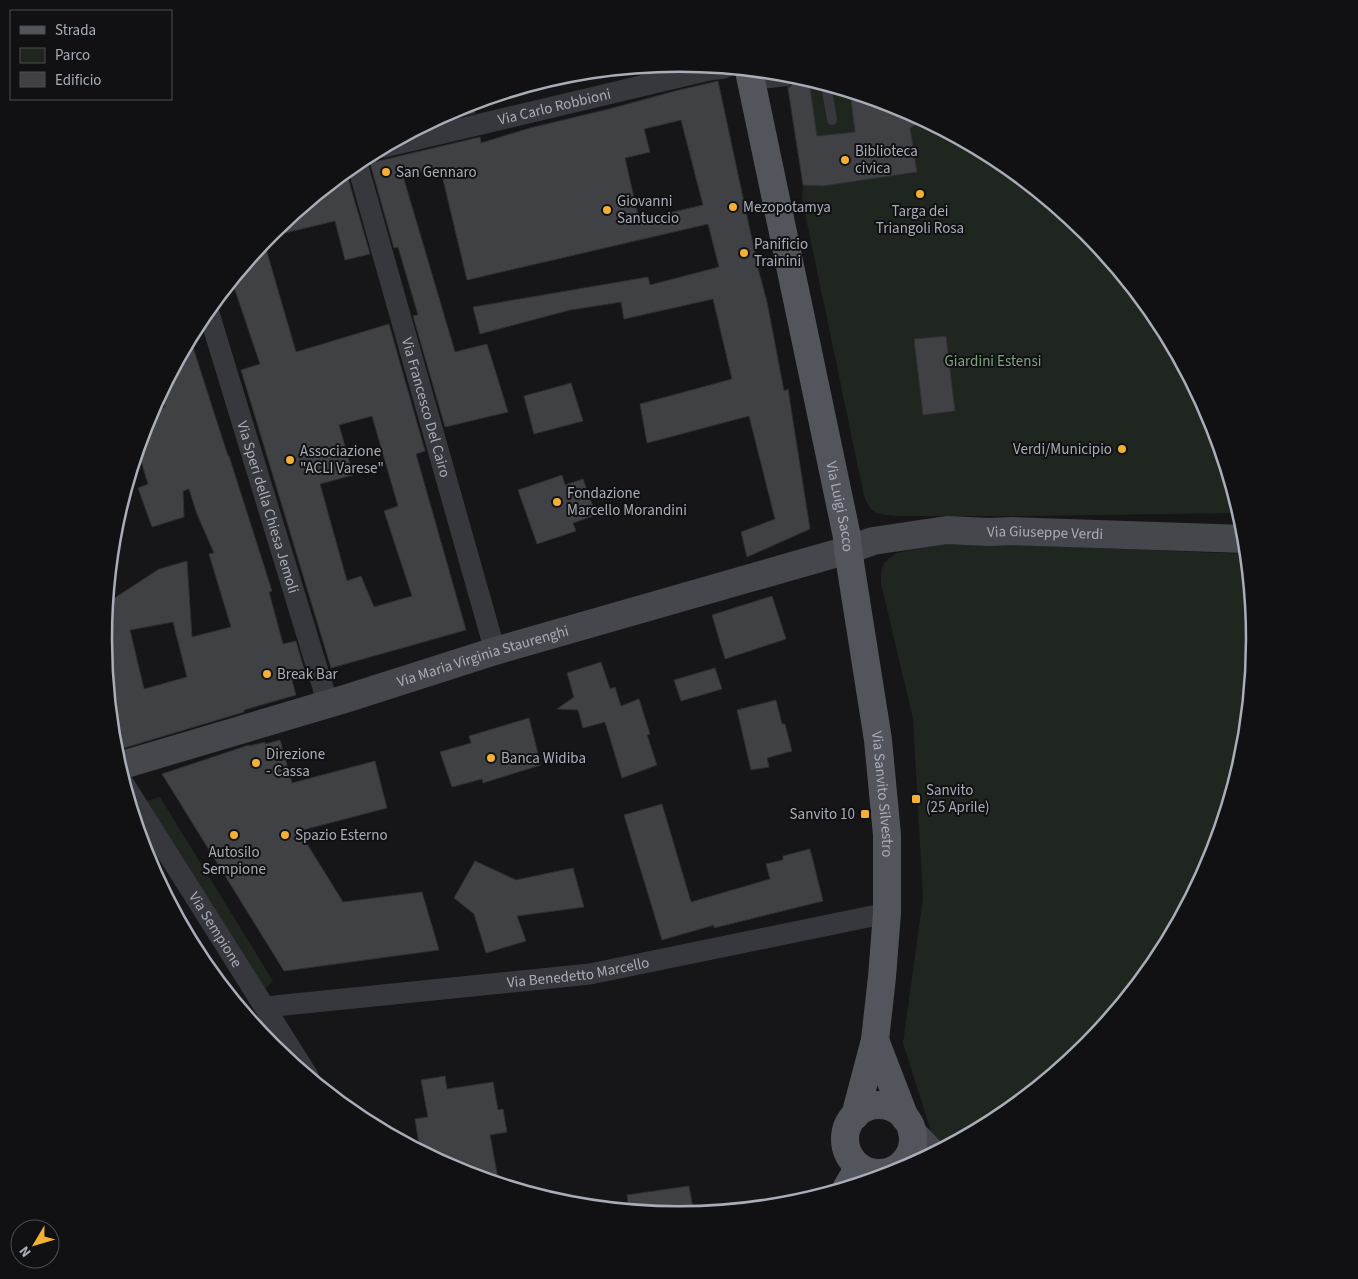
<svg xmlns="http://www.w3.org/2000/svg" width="1358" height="1279" font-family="'Source Sans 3',sans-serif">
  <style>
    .green { fill: #1e261f }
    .building { fill: #404145; stroke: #303034; fill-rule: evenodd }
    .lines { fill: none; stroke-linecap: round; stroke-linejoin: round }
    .lane { stroke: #37383d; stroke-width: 10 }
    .street { stroke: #37383d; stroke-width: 21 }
    .secondary { stroke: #45474d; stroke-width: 28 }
    .primary { stroke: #53555c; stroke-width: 28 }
    .poi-dot { fill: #f2b134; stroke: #111113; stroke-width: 2 }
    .labels { text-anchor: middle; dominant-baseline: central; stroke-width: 4; stroke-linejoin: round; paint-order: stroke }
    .street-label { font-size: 15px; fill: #a8adb8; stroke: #111113 }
    .poi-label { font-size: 15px; fill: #a8adb8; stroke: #111113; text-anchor: start }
    .park-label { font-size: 15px; fill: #7fa381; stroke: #111113 }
    .rim { fill: none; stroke: #a8adb8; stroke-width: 2.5 }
  </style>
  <rect width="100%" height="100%" fill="#161618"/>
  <g class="green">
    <path d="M785,74L792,75L900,108L999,161L1086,233L1158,320L1211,419L1239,513L1030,516H895C877,514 871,514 864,496L802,199L803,185Z"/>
    <polygon points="952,542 1246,554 1255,640 1244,752 1211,860 1158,960 1086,1047 999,1118 943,1148 934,1141 903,1043 923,898 913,719 881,583 881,572 884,563 896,553"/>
    <polygon points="160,797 273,981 262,992 143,802"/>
  </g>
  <g class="building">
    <polygon points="790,75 809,80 817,136 855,132 850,92 900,108 923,120 910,128 917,172 823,186 803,185 788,88 791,86 793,83 794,80"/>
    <path d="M718,81L759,272L767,302L784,391L788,389L810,529L747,557L741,532L775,519L749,416L647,443L640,404L732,379L713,299L624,319L621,302L570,310L480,334L473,307L648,277L650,285L719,267L708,224L467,280L440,167L403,176L455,352L487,344L508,412L445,427L413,316L418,315L411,291L398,247L394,248L370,163L480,137L481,143L530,128L613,108L675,91ZM681,120L703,205L639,220L625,158L650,152L644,129Z"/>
    <polygon points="473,103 475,113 429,124 459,107"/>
    <polygon points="346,171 370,254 345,260 335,221 268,237 272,232"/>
    <path d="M264,242L296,352L389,324L425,451L416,454L466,630L331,668L241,370L260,364L232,281ZM372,416L398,506L384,511L412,596L374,607L361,576L347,581L320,484L353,475L339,425Z"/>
    <polygon points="946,336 955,411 923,415 914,339"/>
    <path d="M190,338L228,456H229L272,591L269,592L283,644L296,641L305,672L291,677L296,695L244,710V712L124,748L109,694L103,639L107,603L159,569L187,561L192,637L231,627L209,554L214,553L197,514L189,489L183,491L184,517L152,527L138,488L148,484L138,451L147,419L151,411L165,407L160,395ZM173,622L187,677L144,689L130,630Z"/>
    <polygon points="571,383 583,421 534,434 524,396"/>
    <polygon points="562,475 565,485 583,479 596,515 573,523 576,531 537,544 518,490"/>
    <polygon points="772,596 786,639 725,659 712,615"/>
    <polygon points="601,662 610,689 615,687 621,706 639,699 650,734 647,735 657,765 622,778 605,722 583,728 578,710 557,709 574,697 567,673"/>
    <polygon points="715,668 722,689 681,701 674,680"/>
    <polygon points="776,700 782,724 785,724 792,751 767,758 769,767 751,770 737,710"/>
    <polygon points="529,718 541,765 483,783 482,779 452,787 440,752 471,743 469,736"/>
    <polygon points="280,740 292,783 375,761 387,808 299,831 343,902 422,892 439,950 284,971 162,774 249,745 249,746 265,742 265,744"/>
    <polygon points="662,804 691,902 770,879 766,864 783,860 783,856 810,849 823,901 714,928 714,925 662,940 624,815"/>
    <polygon points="475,861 516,880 573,868 584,907 517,916 526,941 486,953 474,914 454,898"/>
    <polygon points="445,1076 447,1089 493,1082 498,1110 503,1109 507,1132 490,1135 499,1184 458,1171 420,1151 415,1119 428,1117 421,1080"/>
    <polygon points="689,1186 694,1214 679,1215 629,1210 627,1195"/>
  </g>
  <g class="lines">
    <g class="lane">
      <polyline points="753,85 787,81"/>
      <polyline points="826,85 832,120"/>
    </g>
    <g class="street">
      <path id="s1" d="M384,147L709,70L724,68"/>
      <path id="s2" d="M357,163L495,651"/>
      <path id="s3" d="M208,310L328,704"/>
      <path id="s4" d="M124,784L308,1076"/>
      <path id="s5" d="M265,1007L590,974L887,913"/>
      <polyline points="873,1174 875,1179"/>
    </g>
    <g class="secondary">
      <path id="s6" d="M119,766L348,698L495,651L848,550L873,541L947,530L989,532L1012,531L1245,539"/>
      <polyline points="912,1132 933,1154"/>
      <polyline points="893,1170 897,1172"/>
    </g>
    <g class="primary">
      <path id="s7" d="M749,71L847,537L848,550L878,740L887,835V913L882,977L875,1040L855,1116"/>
      <polyline points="875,1040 905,1118"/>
      <circle cx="879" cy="1139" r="34"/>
      <polyline points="847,1187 859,1167"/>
    </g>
  </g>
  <g class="poi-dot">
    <circle cx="845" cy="160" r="5"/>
    <circle cx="386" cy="172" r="5"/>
    <circle cx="920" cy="194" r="5"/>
    <circle cx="733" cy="207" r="5"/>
    <circle cx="607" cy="210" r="5"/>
    <circle cx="744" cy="253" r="5"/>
    <circle cx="1122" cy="449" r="5"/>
    <circle cx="290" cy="460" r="5"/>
    <circle cx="557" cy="502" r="5"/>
    <circle cx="267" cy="674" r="5"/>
    <circle cx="491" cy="758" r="5"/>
    <circle cx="256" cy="763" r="5"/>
    <rect x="911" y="794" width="10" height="10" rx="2.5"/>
    <rect x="860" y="809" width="10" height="10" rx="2.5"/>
    <circle cx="234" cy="835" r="5"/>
    <circle cx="285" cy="835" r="5"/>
  </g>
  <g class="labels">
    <g class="street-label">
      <text stroke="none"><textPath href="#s1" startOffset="175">Via Carlo Robbioni</textPath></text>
      <text stroke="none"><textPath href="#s2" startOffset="254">Via Francesco Del Cairo</textPath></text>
      <text stroke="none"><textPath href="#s7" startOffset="445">Via Luigi Sacco</textPath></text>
      <text stroke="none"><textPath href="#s3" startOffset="206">Via Speri della Chiesa Jemoli</textPath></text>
      <text stroke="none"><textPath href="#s6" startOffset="960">Via Giuseppe Verdi</textPath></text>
      <text stroke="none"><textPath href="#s6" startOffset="380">Via Maria Virginia Staurenghi</textPath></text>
      <text stroke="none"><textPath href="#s7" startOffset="736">Via Sanvito Silvestro</textPath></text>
      <text stroke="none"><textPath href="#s4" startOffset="172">Via Sempione</textPath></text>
      <text stroke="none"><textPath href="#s5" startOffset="315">Via Benedetto Marcello</textPath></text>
    </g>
    <g class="poi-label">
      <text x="855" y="151">Biblioteca<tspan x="855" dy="17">civica</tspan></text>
      <text x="396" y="172">San Gennaro</text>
      <text x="617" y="201">Giovanni<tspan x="617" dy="17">Santuccio</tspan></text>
      <text x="743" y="207">Mezopotamya</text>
      <text x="920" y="211" text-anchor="middle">Targa dei<tspan x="920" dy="17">Triangoli Rosa</tspan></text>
      <text x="754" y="244">Panificio<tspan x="754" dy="17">Trainini</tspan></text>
      <text x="1112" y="449" text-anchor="end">Verdi/Municipio</text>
      <text x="300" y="451">Associazione<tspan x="300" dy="17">"ACLI Varese"</tspan></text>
      <text x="567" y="493">Fondazione<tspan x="567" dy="17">Marcello Morandini</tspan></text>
      <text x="277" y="674">Break Bar</text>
      <text x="266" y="754">Direzione<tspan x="266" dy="17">- Cassa</tspan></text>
      <text x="501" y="758">Banca Widiba</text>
      <text x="926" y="790">Sanvito<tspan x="926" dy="17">(25 Aprile)</tspan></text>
      <text x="855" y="814" text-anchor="end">Sanvito 10</text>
      <text x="295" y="835">Spazio Esterno</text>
      <text x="234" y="852" text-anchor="middle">Autosilo<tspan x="234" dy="17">Sempione</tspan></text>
    </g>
    <g class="park-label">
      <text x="993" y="361">Giardini Estensi</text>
    </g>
  </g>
  <path d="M0 0H1358V1279H0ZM112 639a567 567 0 1 1 1134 0a567 567 0 1 1-1134 0Z" fill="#111113" fill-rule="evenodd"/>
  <path class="rim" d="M112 639a567 567 0 1 1 1134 0a567 567 0 1 1-1134 0Z"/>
  <rect x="10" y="10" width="162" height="90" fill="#111113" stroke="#4d4f55"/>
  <rect x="20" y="26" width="25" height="8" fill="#53555c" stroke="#4d4f55"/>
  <text x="55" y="35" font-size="15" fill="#a8adb8">Strada</text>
  <rect x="20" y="48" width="25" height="15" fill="#1e261f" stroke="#4d4f55"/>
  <text x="55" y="60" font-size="15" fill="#a8adb8">Parco</text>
  <rect x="20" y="72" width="25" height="15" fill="#404145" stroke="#4d4f55"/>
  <text x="55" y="85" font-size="15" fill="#a8adb8">Edificio</text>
  <g transform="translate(35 1244) rotate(232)"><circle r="24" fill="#111113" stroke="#4d4f55"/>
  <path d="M0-4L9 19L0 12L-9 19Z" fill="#f2b134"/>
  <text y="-8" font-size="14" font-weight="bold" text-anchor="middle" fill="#a8adb8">N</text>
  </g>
</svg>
